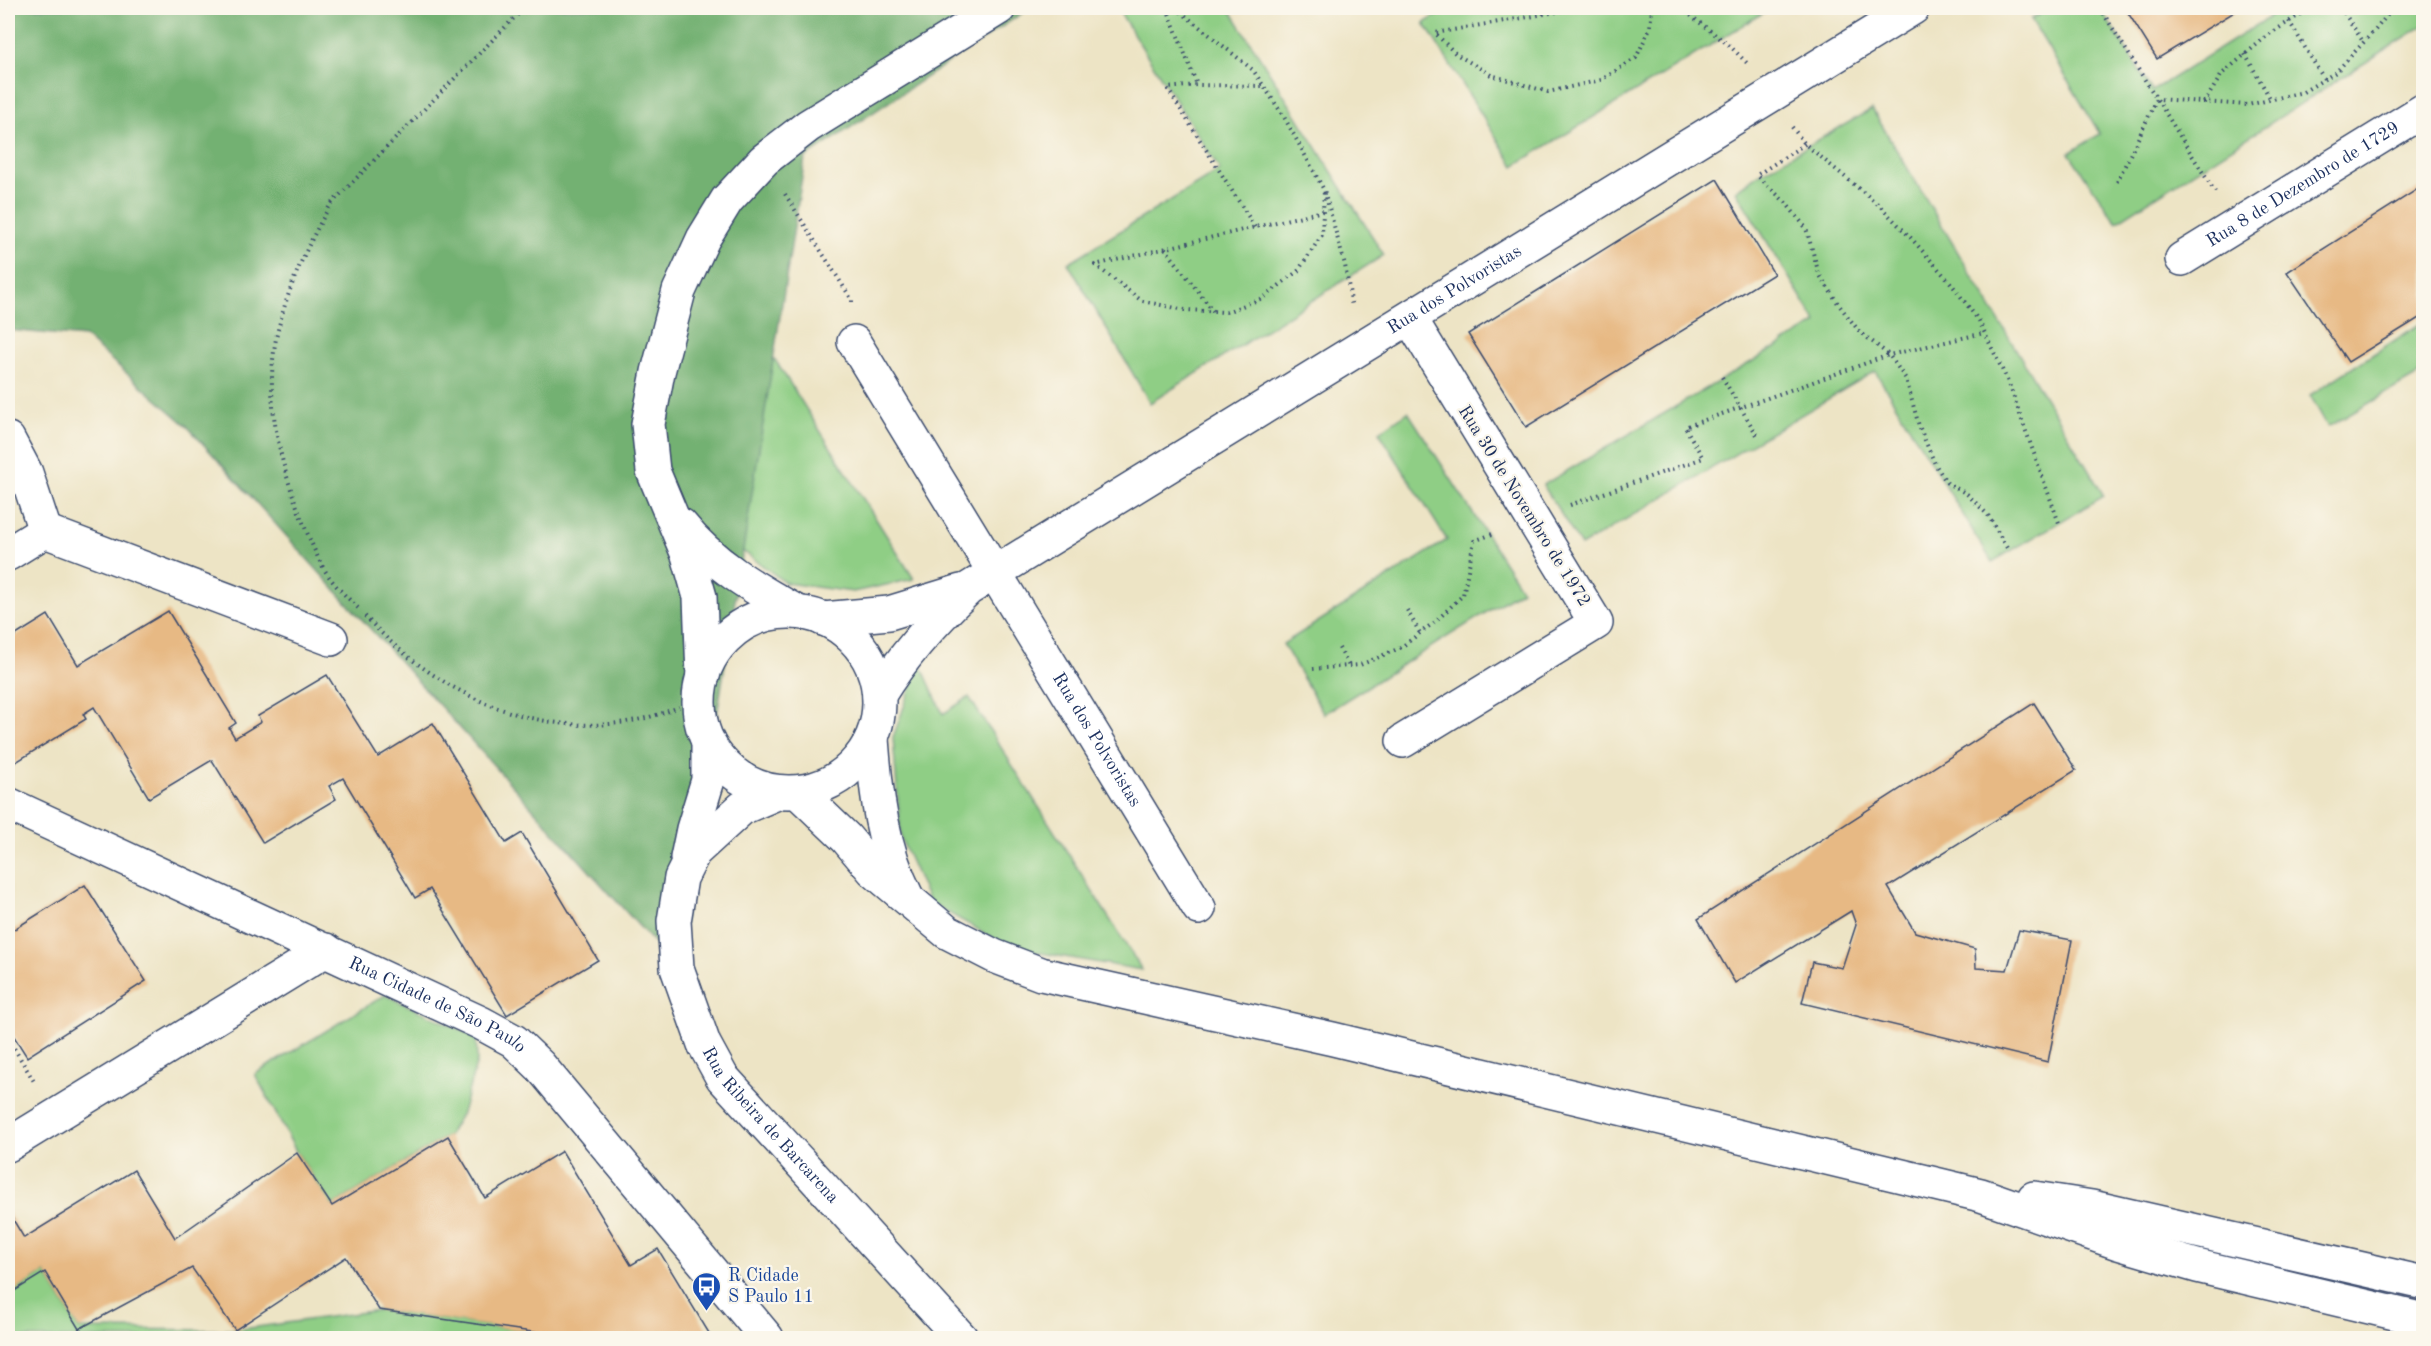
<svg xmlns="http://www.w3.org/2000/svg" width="2431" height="1346" font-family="'Old Standard TT',serif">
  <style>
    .green { fill: #8fce85; stroke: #557e72; stroke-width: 1.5 }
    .forest { fill: #73b172; stroke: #477068; stroke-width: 1.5 }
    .building { fill: #e7b984 }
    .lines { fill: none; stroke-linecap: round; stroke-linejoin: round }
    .minor-casing { stroke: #3a4a6d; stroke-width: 36 }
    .path { stroke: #3a4a6d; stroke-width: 4; stroke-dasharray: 1.5 4.5; stroke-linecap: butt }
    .minor { stroke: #fff; stroke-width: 33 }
    .labels { text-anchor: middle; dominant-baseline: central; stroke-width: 4.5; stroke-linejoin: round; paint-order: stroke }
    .street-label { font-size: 18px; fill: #1b2f5e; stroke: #fbf7ec }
    .transit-label { font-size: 18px; fill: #164399; stroke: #fbf7ec; text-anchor: start }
  </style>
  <rect width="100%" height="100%" fill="#fbf7ec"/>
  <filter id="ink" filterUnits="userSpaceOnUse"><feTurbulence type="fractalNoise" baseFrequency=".0167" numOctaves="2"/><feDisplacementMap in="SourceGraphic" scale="12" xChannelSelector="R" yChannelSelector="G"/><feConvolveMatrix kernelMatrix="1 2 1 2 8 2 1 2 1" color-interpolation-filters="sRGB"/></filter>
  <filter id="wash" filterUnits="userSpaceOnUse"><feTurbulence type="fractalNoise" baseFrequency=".008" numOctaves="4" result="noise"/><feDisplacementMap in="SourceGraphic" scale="24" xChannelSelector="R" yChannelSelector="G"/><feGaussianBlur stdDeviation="1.35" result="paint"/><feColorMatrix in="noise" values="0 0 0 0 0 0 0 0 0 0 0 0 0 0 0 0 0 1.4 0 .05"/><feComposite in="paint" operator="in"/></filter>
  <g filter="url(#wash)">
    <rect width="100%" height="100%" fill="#ede4c5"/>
    <g class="green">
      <polygon points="1117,8 1229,8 1384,255 1150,403 1068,263 1220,170"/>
      <polygon points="1449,8 1771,8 1514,166 1424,23"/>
      <polygon points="2050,8 2100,8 2152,91 2284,8 2423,8 2424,25 2116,222 2069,153 2100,134 2031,19"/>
      <polygon points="1872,109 2104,496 1992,562 1875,371 1581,546 1543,485 1817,323 1736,191 1757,175"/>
      <polygon points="727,284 914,579 853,592 786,583 717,532"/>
      <polygon points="2423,322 2423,372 2328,427 2310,395"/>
      <polygon points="1408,412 1522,590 1324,714 1283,644 1447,540 1379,432"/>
      <polygon points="920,663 943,714 969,697 1142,970 1011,948 929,902 901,839 893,737"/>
      <polygon points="385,995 476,1037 477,1061 462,1113 448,1136 332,1206 297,1153 255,1074"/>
      <polygon points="45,1272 79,1329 235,1330 379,1310 539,1333 545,1338 8,1338 8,1295"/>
    </g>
    <polygon class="forest" points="8,8 1030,8 805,158 677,968 186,425 85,337 8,330"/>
    <g id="blocks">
      <g class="building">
        <polygon points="2125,8 2241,8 2157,59"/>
        <polygon points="1717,179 1774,274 1526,427 1468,334"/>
        <polygon points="2424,185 2424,315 2348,362 2287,272"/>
        <polygon points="168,611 236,723 229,728 235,738 261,722 258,716 327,675 378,757 433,723 506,843 522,833 598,960 507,1015 430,889 415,898 343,778 329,786 336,799 263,843 212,760 149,798 94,707 83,714 86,719 8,767 8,640 48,615 78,665"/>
        <polygon points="2034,703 2076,770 1888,887 1915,932 1975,949 1976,968 2007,970 2019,930 2072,940 2048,1062 1802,1003 1812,962 1842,968 1856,925 1851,911 1735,983 1698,919"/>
        <polygon points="85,885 146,981 27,1057 8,1027 8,933"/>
        <polygon points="448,1136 485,1198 562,1151 631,1265 658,1249 712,1338 545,1338 539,1333 379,1310 346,1257 235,1330 192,1268 79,1329 45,1272 8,1295 8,1211 24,1238 134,1170 175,1238 297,1153 332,1206"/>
      </g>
    </g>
  </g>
  <g filter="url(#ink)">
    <use href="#blocks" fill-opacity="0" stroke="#3a4a6d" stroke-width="1.5"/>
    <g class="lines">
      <defs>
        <g id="minor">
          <path id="s1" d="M2182,259L2424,110"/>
          <path id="s2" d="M854,342L1199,908"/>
          <polyline points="8,439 26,473 45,531"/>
          <path d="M681,525C712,564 754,588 797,612"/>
          <polyline points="45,531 331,639"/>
          <polyline points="8,554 45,531"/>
          <circle cx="789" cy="702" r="90"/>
          <polyline points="823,619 889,613 961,591"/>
          <polyline points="703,676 700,597 688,555 653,471 648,424 658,372 679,291 703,239 727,200 764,160 808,126 999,8"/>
          <path id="s3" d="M879,695C904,654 934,621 968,589L1913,8"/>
          <path d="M872,739C876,793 882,848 907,897"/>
          <polyline points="1403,741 1596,623 1410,318"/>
          <path id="s4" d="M779,792L742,808L694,852L681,878L674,921L677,968L704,1044L722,1077L961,1338"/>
          <polyline points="798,792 846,838 873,870 947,932 994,956 1041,974 1333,1039 1981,1195 2118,1243 2197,1266 2424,1320"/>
          <path id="s5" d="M8,804L481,1023L514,1041L540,1066L767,1338"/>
          <polyline points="687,858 693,829 708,780 708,742"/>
          <polyline points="8,1145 326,950"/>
          <polyline points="2034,1198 2092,1207 2424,1283"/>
        </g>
      </defs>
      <use href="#minor" class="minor-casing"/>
      <g class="path">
        <polyline points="1167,8 1197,85"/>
        <polyline points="1176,8 1253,70 1283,115 1324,190 1345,265 1352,307"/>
        <polyline points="1540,8 1544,14"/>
        <polyline points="1580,8 1435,33 1456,54 1491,75 1548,92 1601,80 1636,58 1650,28 1652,8"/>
        <polyline points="1681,8 1730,46 1749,65"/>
        <polyline points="2100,8 2215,192"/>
        <polyline points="2341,8 2364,43"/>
        <polyline points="2289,21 2324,79"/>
        <polyline points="2245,54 2271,100"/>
        <polyline points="2204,103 2222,74 2268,35 2304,12 2317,8"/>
        <polyline points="1792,127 1805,144 1879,205 1911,238 1950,282 1979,321 2009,384 2059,523"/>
        <polyline points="1805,144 1757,175 1786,203 1806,228 1819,274 1839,305 1859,331 1889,355 1906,379 1919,426 1935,464 1947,483 1967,494 1988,515 2007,548"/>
        <polyline points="2117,182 2157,99 2248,105 2303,92 2336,72 2376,29 2393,8"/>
        <polyline points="785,194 852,300 852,305"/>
        <polyline points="1323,211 1095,265 1142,301 1185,310 1226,312 1263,298 1298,271 1322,235 1324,190"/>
        <polyline points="1255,227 1167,88 1197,85 1263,86"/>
        <polyline points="1165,248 1213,311"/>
        <polyline points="1722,377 1757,435"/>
        <polyline points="1570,505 1703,458 1685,427 1889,355 1984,333"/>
        <path d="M358,608C349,599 338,589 330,578C319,563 311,542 304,525C280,465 263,399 277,334C288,287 307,245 331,204L524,8"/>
        <polyline points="1407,610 1420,633"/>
        <path d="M365,616C444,703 565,754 679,707"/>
        <polyline points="1339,648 1349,666"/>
        <polyline points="1313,669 1360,665 1400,648 1436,621 1463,595 1474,541 1495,533"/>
        <polyline points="8,1038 35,1083"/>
      </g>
      <use href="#minor" class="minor"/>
    </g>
  </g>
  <defs>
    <symbol id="bus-pin" viewBox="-11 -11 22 30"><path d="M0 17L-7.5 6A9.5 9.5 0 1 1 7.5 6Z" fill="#1a4fb4" stroke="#fbf7ec"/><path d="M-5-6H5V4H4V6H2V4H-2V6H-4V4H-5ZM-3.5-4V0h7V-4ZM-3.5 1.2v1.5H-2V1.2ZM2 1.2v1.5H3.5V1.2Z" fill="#fff"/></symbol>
  </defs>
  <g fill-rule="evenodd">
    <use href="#bus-pin" x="690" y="1270" width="33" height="45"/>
  </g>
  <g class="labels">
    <g class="street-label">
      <text stroke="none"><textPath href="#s1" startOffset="142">Rua 8 de Dezembro de 1729</textPath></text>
      <text stroke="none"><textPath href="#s3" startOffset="710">Rua dos Polvoristas</textPath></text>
      <text transform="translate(1524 506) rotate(58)">Rua 30 de Novembro de 1972</text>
      <text stroke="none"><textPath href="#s2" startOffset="466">Rua dos Polvoristas</textPath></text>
      <text stroke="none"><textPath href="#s5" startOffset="474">Rua Cidade de São Paulo</textPath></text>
      <text stroke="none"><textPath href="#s4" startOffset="411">Rua Ribeira de Barcarena</textPath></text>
    </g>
    <g class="transit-label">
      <text x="728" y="1276">R Cidade<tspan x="728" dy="21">S Paulo 11</tspan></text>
    </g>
  </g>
  <rect width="2431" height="1346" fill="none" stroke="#fbf7ec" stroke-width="30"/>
</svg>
